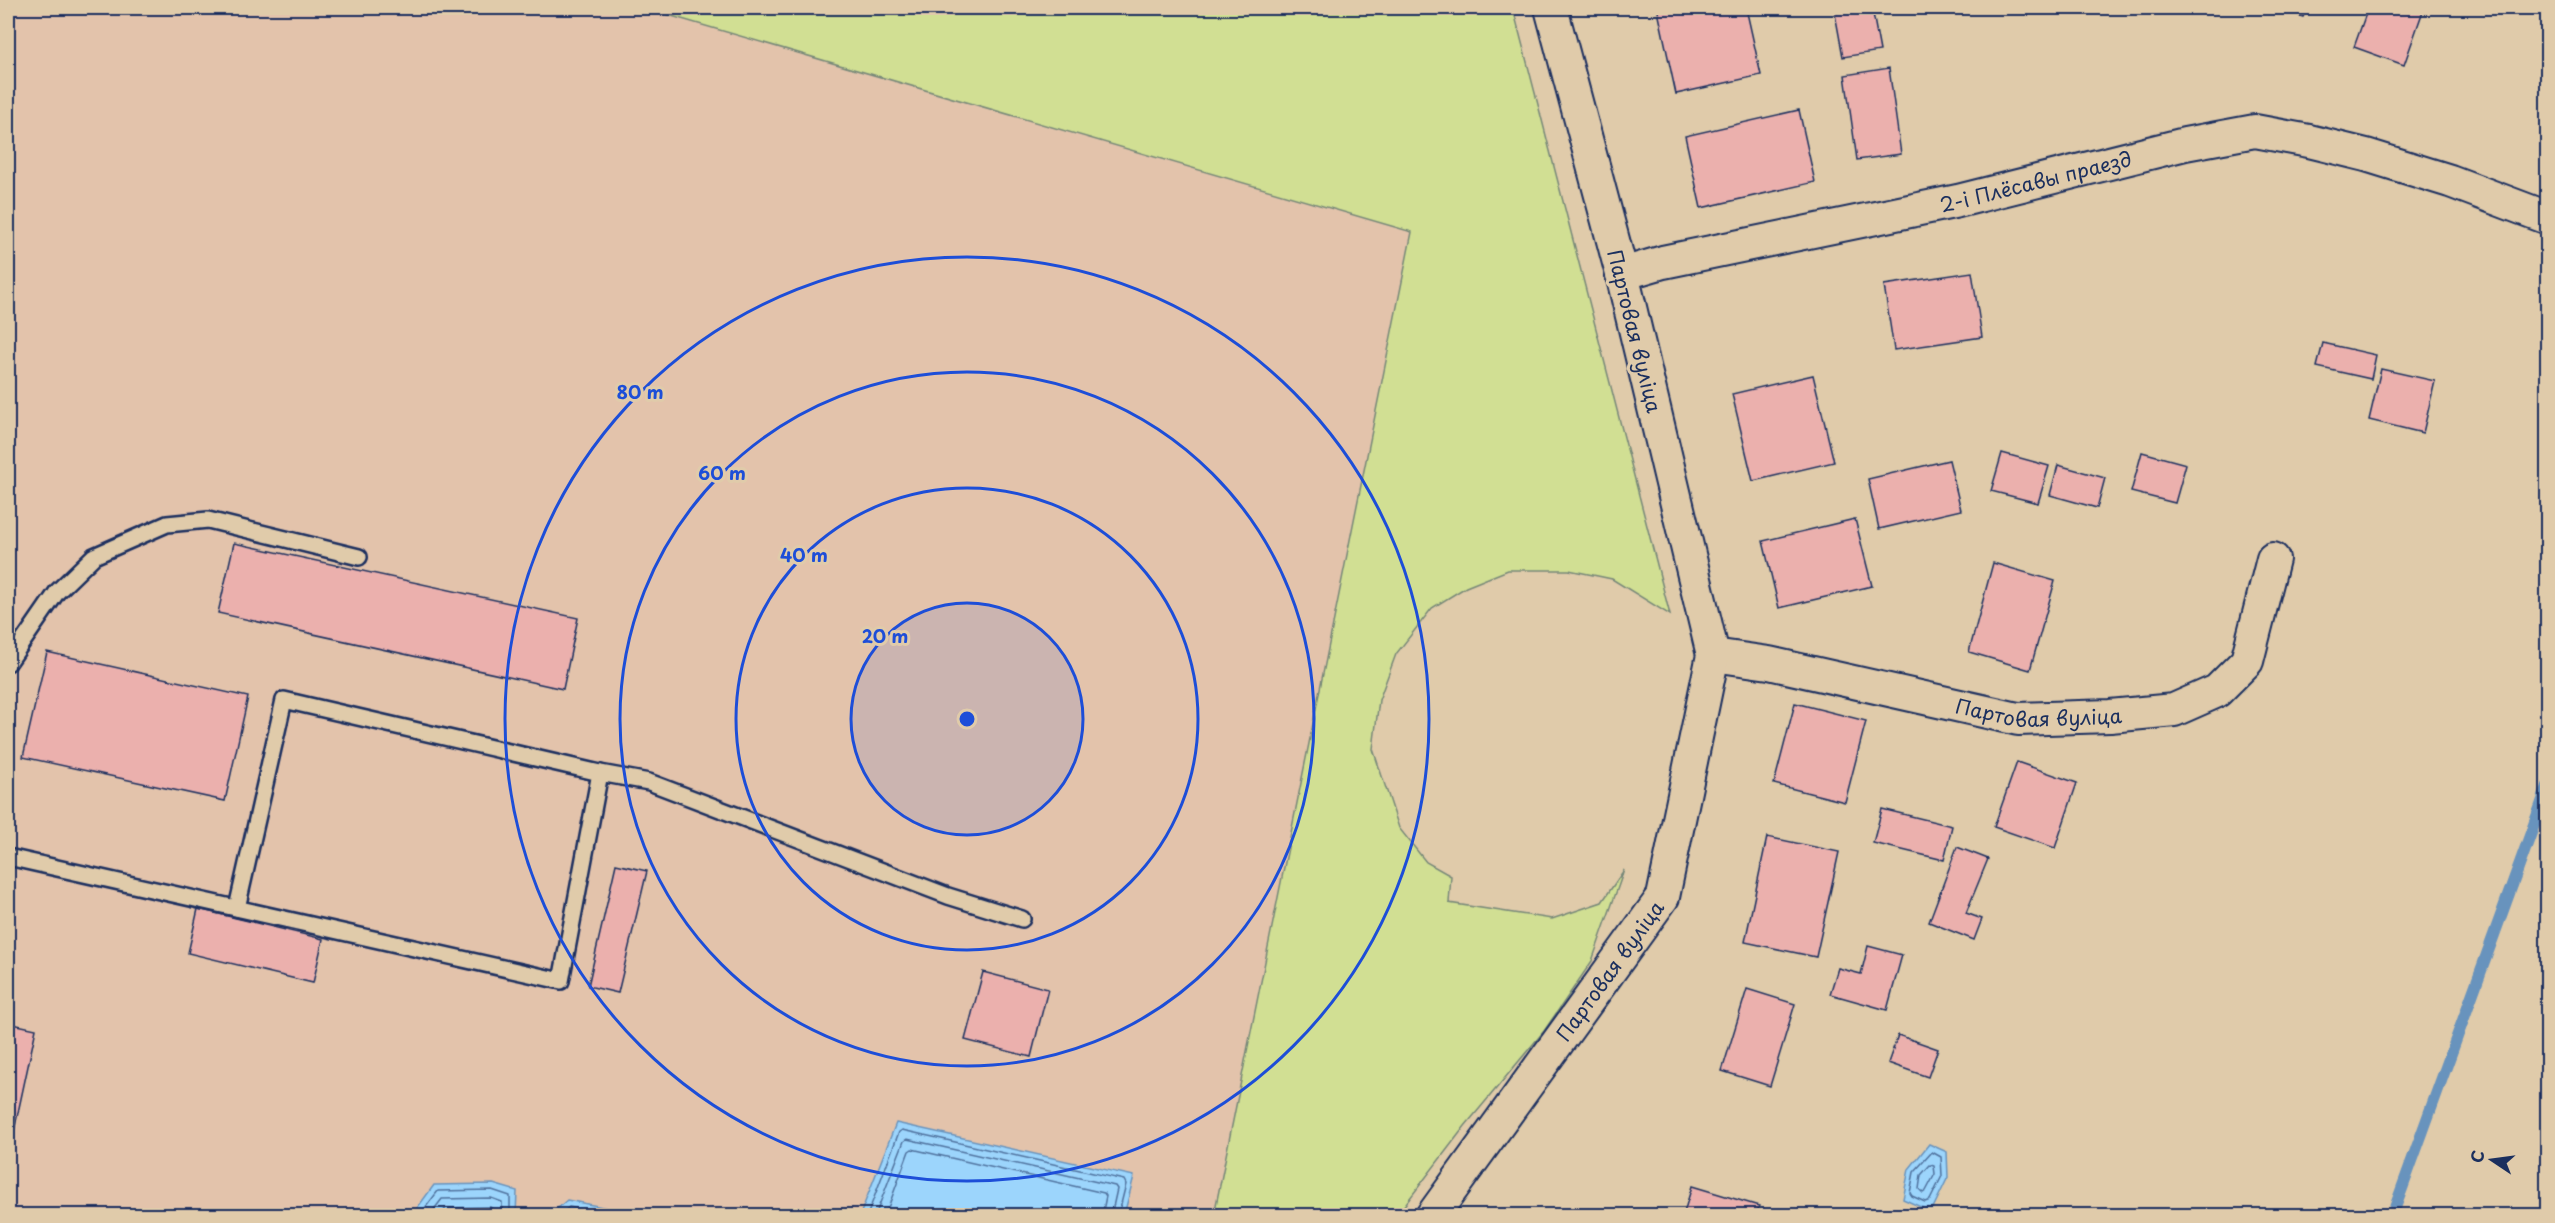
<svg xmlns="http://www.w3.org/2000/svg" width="2555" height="1223" font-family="'Playpen Sans',sans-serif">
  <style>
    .built { fill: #e3c3ab }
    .green { fill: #d1df93; stroke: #768778; stroke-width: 1.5 }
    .water { fill: #9cd5fc; stroke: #6893bd; stroke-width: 1.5 }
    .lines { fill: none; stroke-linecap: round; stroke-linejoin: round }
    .shore { stroke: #4f719d; stroke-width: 1.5 }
    .stream { stroke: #6893bd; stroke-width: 12 }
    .building { fill: #ebb0ad; stroke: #1b2f5e; stroke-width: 1.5 }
    .lane-casing { stroke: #1b2f5e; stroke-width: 20 }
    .street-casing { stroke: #1b2f5e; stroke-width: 36 }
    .lane { stroke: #e0cbaa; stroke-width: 15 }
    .street { stroke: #e0cbaa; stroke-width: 32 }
    .ring { fill: none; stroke: #1d4ed8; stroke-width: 3 }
    .labels { text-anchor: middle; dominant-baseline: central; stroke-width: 6; stroke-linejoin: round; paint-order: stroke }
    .street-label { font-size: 20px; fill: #1b2f5e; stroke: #e0cbaa }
    .centre { fill: #1d4ed8; stroke: #e0cbaa; stroke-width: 3 }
    .ring-label { font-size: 18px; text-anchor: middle; font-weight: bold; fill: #1d4ed8; stroke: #e0cbaa; stroke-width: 6; stroke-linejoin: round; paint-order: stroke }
  </style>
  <rect width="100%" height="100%" fill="#e0cbaa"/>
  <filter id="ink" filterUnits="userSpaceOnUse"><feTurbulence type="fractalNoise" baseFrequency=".0167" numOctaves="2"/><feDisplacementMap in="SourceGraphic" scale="12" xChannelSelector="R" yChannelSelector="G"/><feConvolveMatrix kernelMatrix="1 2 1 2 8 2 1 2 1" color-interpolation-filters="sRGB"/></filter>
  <g filter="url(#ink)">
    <polygon class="built" points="8,8 644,8 1413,232 1214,1215 8,1215"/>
    <polygon class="green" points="644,8 1513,8 1670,615 1612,579 1569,570 1508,570 1466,587 1432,608 1396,654 1379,700 1373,749 1399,828 1426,862 1451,876 1449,903 1552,919 1602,902 1624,870 1592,961 1544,1031 1465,1126 1397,1215 1214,1215 1412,232"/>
    <g class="water">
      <polygon points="896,1123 1134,1176 1124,1215 860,1215"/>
      <polygon points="1929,1144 1947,1152 1948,1177 1933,1208 1923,1208 1903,1199 1909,1169"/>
      <polygon points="493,1184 517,1191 516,1215 412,1215 434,1185"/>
      <polygon points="567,1200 643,1215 645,1215 550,1215"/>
    </g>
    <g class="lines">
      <g class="shore">
        <polygon points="1932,1152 1941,1157 1942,1176 1930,1200 1925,1202 1912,1196 1910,1193 1914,1172"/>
        <polygon points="1930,1165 1934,1166 1935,1174 1926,1191 1923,1193 1919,1189 1921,1175"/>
        <polyline points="419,1216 438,1191 492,1190 510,1196 510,1216"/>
        <polyline points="429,1216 442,1199 491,1198 502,1202 502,1216"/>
        <polyline points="440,1216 446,1208 490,1207 493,1209 493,1216"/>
        <polyline points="559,1216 569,1207 615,1216"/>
        <polyline points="867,1216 899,1132 902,1130 1124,1180 1126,1184 1118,1216"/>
        <polyline points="875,1216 904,1141 907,1139 1115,1186 1117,1189 1111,1216"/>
        <polyline points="885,1216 909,1151 912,1149 1104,1193 1106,1196 1102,1216"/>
      </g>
      <polyline class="stream" points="2392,1216 2548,786"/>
    </g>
    <g class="building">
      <polygon points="1675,8 1746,8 1761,75 1676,94 1658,11"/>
      <polygon points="1834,8 1872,8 1880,51 1843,57"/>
      <polygon points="2278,8 2307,8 2303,17"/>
      <polygon points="2368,8 2424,8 2404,65 2354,47"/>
      <polygon points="1889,68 1901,154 1857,160 1845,75"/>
      <polygon points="1799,110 1815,182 1701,208 1685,136"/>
      <polygon points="1972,272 1982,337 1894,350 1884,285"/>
      <polygon points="2323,343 2376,355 2371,379 2317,367"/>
      <polygon points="2381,369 2435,381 2423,433 2369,420"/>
      <polygon points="1813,375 1834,462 1753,481 1732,394"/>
      <polygon points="2142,452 2186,464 2175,503 2131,492"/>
      <polygon points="2002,453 2049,466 2038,503 1991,491"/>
      <polygon points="1949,460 1961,510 1879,529 1868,479"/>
      <polygon points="2058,465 2105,478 2097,508 2050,495"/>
      <polygon points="1855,519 1872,586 1779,608 1763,541"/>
      <polygon points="234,543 578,618 563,689 218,613"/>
      <polygon points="1993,563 2055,581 2030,670 1969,652"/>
      <polygon points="47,652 248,697 225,801 23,757"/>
      <polygon points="1795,703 1866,721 1845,802 1774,784"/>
      <polygon points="2017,762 2077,783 2055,848 1994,827"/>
      <polygon points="1882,809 1952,826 1944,860 1873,843"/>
      <polygon points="1767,837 1839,852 1816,957 1745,942"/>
      <polygon points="1957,847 1988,859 1966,913 1982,919 1974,940 1929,922"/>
      <polygon points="616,864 647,871 618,993 588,986"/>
      <polygon points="198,909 323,939 313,983 188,953"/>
      <polygon points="1868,946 1902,955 1887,1010 1830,994 1838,968 1861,974"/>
      <polygon points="983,972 1048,989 1031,1057 965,1040"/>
      <polygon points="1747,989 1795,1004 1770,1086 1722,1071"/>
      <polygon points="8,1023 36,1029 8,1159"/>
      <polygon points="1898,1035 1938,1049 1928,1077 1888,1063"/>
      <polygon points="1692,1186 1759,1206 1756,1216 1683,1216"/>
    </g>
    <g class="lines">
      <defs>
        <g id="lane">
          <polyline points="8,663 57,592 94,556 167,524 208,520 359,557"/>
          <polyline points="8,857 561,981 600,773 649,782 948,896 1022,919"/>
          <polyline points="237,908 284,700 600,773"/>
        </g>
        <g id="street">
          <path id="s1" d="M1622,274L1663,262L1958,201L2185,144L2255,131L2309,141L2366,155L2450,181L2548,218"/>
          <path id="s2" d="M1713,655L1769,663L2018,719L2110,716L2174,710L2217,691L2247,661L2273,559"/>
          <path id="s3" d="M1432,1216L1663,897L1713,655L1622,274L1551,8"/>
        </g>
      </defs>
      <use href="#lane" class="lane-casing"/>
      <use href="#street" class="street-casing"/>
      <use href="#lane" class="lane"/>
      <use href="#street" class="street"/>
    </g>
  </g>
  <circle cx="967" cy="719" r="116" fill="#1d4ed8" fill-opacity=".12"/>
  <g class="ring">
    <circle cx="967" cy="719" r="116"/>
    <circle cx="967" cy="719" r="231"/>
    <circle cx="967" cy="719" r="347"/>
    <circle cx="967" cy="719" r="462"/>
  </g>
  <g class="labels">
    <g class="street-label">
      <text stroke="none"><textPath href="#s1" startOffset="424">2-і Плёсавы праезд</textPath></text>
      <text transform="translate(1635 331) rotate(76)">Партовая вуліца</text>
      <text stroke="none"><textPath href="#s2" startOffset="332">Партовая вуліца</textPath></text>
      <text stroke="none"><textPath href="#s3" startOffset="303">Партовая вуліца</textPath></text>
    </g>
  </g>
  <circle cx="967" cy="719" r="9" class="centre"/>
  <g class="ring-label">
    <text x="640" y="399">80 m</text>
    <text x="722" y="480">60 m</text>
    <text x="804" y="562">40 m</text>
    <text x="885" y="643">20 m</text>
  </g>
  <rect width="2555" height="1223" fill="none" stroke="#e0cbaa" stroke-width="30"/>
  <rect x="15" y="15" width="2525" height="1193" fill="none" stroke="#1b2f5e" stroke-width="2" filter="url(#ink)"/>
  <g transform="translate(2492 1160) rotate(283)" stroke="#e0cbaa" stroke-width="4.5" paint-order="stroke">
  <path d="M0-4.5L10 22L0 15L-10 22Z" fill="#1b2f5e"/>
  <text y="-9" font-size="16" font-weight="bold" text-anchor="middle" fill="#1b2f5e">С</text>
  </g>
</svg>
